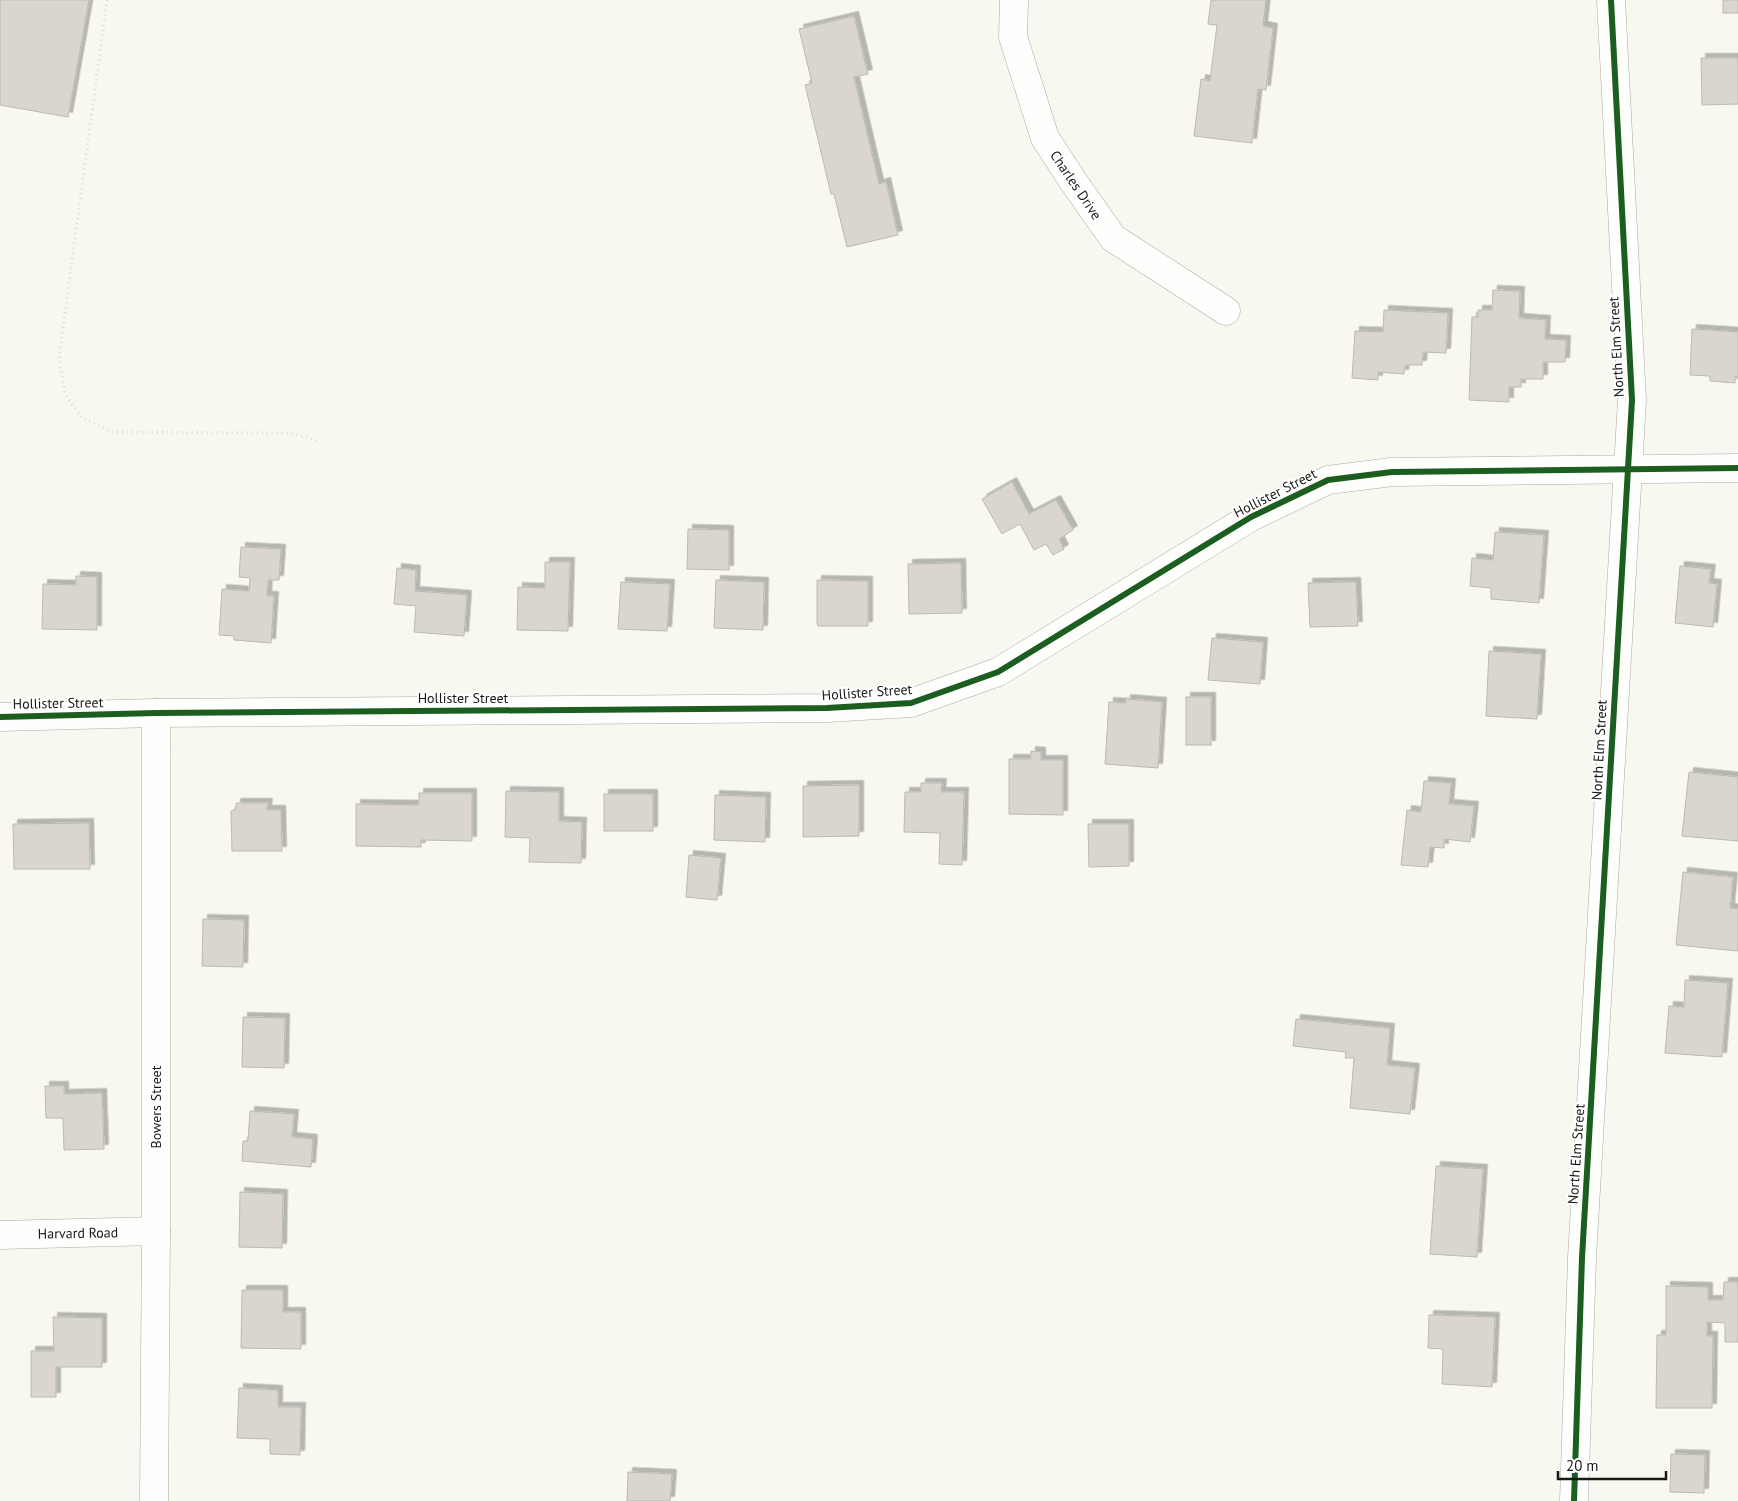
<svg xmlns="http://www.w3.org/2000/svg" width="1738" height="1501" font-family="'PT Sans',sans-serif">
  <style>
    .building { fill: #dad6cd; stroke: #bab9b4; filter: url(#shadow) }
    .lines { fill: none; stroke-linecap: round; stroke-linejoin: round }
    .minor-casing { stroke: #aaaaa5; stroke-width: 29 }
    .path { stroke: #dcdbd9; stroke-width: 3; stroke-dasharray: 1 4; stroke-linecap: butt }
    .minor { stroke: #fefefd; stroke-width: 28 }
    .cycleway-casing { stroke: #fff; stroke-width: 9 }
    .cycleway { stroke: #1b5e20; stroke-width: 6 }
    .labels { text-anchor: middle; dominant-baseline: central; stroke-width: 4; stroke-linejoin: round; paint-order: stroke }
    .street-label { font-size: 14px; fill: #191814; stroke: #fff }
  </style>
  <defs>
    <filter id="shadow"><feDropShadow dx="4.5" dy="-4.5" stdDeviation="0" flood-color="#0004"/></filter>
  </defs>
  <rect width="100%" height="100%" fill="#f8f8f0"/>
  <g class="building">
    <polygon points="0,0 89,0 68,117 0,105"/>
    <polygon points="1211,0 1266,0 1263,26 1273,28 1266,90 1258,89 1252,143 1194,136 1201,79 1210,81 1217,25 1208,24"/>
    <rect x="1723" y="0" width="15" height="13"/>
    <polygon points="854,16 868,74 854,77 879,184 886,182 898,235 847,247 834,194 831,194 805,85 812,83 799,29"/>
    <polygon points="1701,58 1738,58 1738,104 1702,105"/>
    <polygon points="1493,290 1520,291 1519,318 1546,320 1545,339 1566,340 1565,362 1543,362 1543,379 1521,379 1521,387 1509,387 1509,402 1469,400 1472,317 1478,317 1478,310 1492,310"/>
    <polygon points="1384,310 1448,313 1446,353 1423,352 1422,365 1405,365 1404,374 1378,372 1378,380 1352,378 1355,331 1383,332"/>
    <polygon points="1692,329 1738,332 1738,377 1735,376 1735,383 1710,381 1710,376 1690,375"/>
    <polygon points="1012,482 1029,514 1056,500 1073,530 1059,539 1064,549 1053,555 1046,544 1034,550 1020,524 1002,534 982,499"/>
    <polygon points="688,529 729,530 729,570 687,569"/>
    <polygon points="1495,532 1544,535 1539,603 1491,599 1491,588 1470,586 1472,558 1493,560"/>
    <polygon points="241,547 281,549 279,580 268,580 267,596 274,596 271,643 234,640 234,636 219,635 222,589 249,591 250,578 239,577"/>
    <polygon points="545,562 570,562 568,631 517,630 518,587 545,588"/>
    <polygon points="961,563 962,613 909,614 908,564"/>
    <polygon points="1680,566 1711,569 1709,583 1717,584 1713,627 1675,623"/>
    <polygon points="397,568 416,570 415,591 467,595 464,636 414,632 416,606 394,604"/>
    <polygon points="76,576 97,577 97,630 42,629 43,584 76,585"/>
    <polygon points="716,580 764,582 763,630 714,628"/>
    <polygon points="817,580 868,581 868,626 818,626 817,623"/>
    <polygon points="621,582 670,584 667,631 618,629"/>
    <polygon points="1356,582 1358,626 1310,627 1308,583"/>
    <polygon points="1212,638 1263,642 1260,684 1208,680"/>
    <polygon points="1489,651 1541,654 1537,719 1486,716"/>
    <rect x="1186" y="697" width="25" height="48"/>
    <polygon points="1126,699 1162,702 1158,768 1105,764 1109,702 1126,703"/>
    <polygon points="1031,751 1041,752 1041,760 1063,760 1063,815 1009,814 1009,759 1031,759"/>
    <polygon points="1689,772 1738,777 1738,841 1682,836"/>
    <polygon points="1424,781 1451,783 1449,804 1474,806 1470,842 1444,839 1444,848 1430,847 1428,867 1401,865 1407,810 1421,812"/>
    <polygon points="921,783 942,783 941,792 964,792 962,865 939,864 940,833 904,832 905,792 921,792"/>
    <polygon points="859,785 859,836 803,837 803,786"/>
    <polygon points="506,791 559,792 559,821 582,822 581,863 529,862 530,838 505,837"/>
    <polygon points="419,793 472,793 472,841 421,840 421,847 356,846 356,804 419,805"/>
    <rect x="604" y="794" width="49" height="37"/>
    <polygon points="715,795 766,797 765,842 714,840"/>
    <polygon points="236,803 268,803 267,810 281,810 282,851 232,851 231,811 236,809"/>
    <polygon points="89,823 90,869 14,869 13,824"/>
    <polygon points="1088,824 1129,824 1129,866 1089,867"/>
    <polygon points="689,855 721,858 717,900 686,897"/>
    <polygon points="1683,872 1733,877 1730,908 1738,909 1738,951 1676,945"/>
    <polygon points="203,919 244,920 243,967 202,966"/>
    <polygon points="1685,980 1728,983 1722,1057 1665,1053 1669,1006 1684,1007"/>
    <polygon points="243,1017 285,1018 284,1068 242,1067"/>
    <polygon points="1296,1019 1390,1028 1387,1065 1415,1068 1410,1114 1350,1108 1354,1058 1345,1058 1346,1052 1293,1046"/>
    <polygon points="45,1086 64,1086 64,1094 102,1093 104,1149 64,1150 63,1118 46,1118"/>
    <polygon points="250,1111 294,1114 292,1137 313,1139 311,1167 242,1161 243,1141 248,1141"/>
    <polygon points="1436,1166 1483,1169 1477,1257 1430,1254"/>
    <polygon points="240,1192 283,1194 282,1248 239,1247"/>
    <polygon points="1724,1282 1738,1282 1738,1342 1725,1342 1725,1323 1707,1322 1707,1336 1713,1336 1712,1408 1656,1408 1657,1335 1666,1335 1666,1286 1708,1287 1708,1300 1723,1300"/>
    <polygon points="242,1290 283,1290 283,1312 301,1312 301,1349 241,1348"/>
    <polygon points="1429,1315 1495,1317 1492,1387 1442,1384 1443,1349 1428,1348"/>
    <polygon points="53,1317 102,1318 102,1367 56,1367 56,1397 31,1397 31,1351 54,1351"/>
    <polygon points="239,1388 278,1390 278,1407 301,1407 300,1455 270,1454 270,1439 237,1438"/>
    <polygon points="1671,1454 1705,1455 1704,1493 1670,1492"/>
    <polygon points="628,1472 672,1474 670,1501 627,1501"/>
  </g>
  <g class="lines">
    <defs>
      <g id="minor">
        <polyline points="1014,0 1013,37 1045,138 1073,181 1113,238 1226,311"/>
        <polyline points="0,717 156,713 827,708 911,703 998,672 1251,517 1328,480 1392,472 1738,468"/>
        <polyline points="0,1235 156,1231"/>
        <polyline points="154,1501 156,1231 156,713"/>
        <polyline points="1574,1501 1582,1258 1632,400 1611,0"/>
      </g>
    </defs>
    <use href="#minor" class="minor-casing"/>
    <polyline class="path" points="107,0 59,358 65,394 82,418 112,432 292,433 317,441"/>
    <use href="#minor" class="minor"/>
    <defs>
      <g id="cycleway">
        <polyline points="0,717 156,713 827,708 911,703 998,672 1251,517 1328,480 1392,472 1738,468"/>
        <polyline points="1574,1501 1582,1258 1632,400 1611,0"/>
      </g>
    </defs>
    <use href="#cycleway" class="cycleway-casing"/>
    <use href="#cycleway" class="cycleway"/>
  </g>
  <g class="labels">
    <g class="street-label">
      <text transform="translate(1076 185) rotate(56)">Charles Drive</text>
      <text transform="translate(1616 347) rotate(-93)">North Elm Street</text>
      <text transform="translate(1275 493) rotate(-27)">Hollister Street</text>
      <text transform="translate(867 692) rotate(-4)">Hollister Street</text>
      <text x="463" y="698">Hollister Street</text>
      <text transform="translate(58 703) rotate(-1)">Hollister Street</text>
      <text transform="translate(1599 750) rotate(-87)">North Elm Street</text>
      <text transform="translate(156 1107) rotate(-90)">Bowers Street</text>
      <text transform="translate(1576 1154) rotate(-86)">North Elm Street</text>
      <text transform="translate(78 1233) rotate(-1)">Harvard Road</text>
    </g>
  </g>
  <path d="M1558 1471v8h108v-8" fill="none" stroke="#191814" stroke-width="2.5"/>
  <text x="1566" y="1471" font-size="15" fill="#191814" stroke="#ffffff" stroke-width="4" paint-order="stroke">20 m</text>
</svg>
